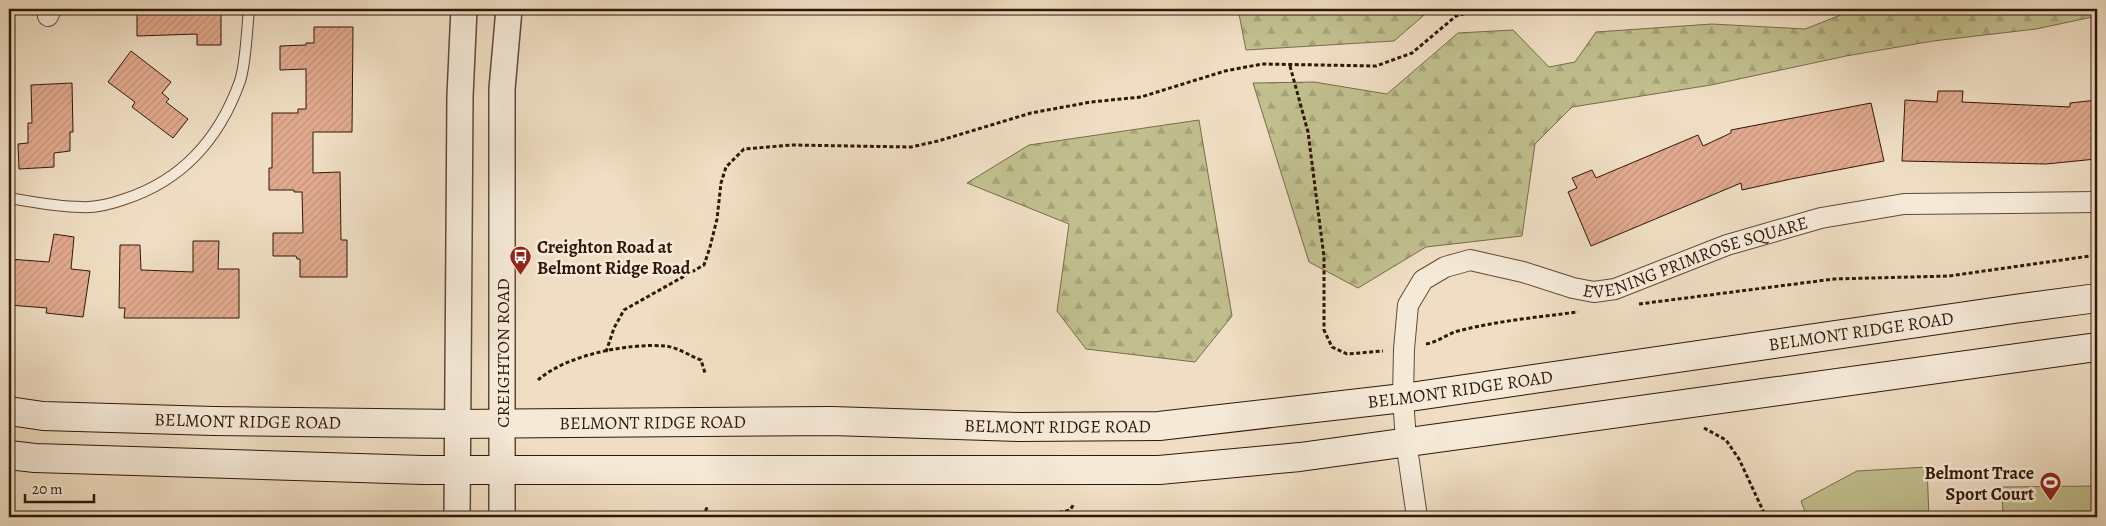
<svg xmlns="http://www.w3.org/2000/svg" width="2106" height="526" font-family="Alegreya,serif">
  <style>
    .green { fill: #c1bf8e; stroke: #7a6b4b }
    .forest { fill: url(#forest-firs); stroke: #7a6b4b }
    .building { fill: url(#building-hatch); stroke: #321708 }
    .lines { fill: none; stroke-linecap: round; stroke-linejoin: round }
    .service-casing { stroke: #614937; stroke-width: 12 }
    .minor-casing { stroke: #614937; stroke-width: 22 }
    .tertiary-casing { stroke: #614937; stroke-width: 28 }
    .secondary-casing { stroke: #321708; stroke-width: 30 }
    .path { stroke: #321708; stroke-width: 3; stroke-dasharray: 4 2.5; stroke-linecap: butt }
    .service { stroke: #f5ead8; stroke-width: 10 }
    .minor { stroke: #f5ead8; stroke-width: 20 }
    .tertiary { stroke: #f5ead8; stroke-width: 25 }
    .secondary { stroke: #f5ead8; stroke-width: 28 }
    .labels { text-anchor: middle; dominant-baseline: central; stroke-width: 5; stroke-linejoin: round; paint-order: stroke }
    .poi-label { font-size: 18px; font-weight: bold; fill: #321708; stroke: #f5ead8; text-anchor: start }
    .street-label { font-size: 18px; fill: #321708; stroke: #f5ead8 }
  </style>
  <defs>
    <pattern id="forest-firs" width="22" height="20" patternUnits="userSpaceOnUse" patternTransform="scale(1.25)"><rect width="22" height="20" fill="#c1bf8e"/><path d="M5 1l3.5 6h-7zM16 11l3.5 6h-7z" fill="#a6a379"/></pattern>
    <pattern id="building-hatch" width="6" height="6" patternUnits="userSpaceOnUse" patternTransform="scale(1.25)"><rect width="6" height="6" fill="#e2aa8f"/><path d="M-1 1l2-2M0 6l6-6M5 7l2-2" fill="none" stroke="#c2927a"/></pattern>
  </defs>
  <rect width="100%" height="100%" fill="#efdec3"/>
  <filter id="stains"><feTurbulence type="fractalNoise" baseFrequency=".004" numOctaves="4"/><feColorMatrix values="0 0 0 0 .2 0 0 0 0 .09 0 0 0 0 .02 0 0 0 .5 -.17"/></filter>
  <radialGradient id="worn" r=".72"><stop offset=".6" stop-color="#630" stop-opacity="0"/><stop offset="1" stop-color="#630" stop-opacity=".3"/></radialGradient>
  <g class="green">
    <polygon points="1927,467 1929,517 1807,517 1801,501 1857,471"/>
    <polygon points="2097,486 2097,517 2003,517 2002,487"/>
  </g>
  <g class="forest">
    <polygon points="1238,9 1431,9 1394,41 1246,50"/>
    <polygon points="1856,9 2097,9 2097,16 2036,29 1933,41 1846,56 1711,85 1572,107 1535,144 1522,236 1426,247 1358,288 1309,262 1253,83 1314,82 1387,94 1458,33 1513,30 1549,67 1575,62 1596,32 1712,24 1805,29"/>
    <polygon points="1199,120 1232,316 1195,362 1086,349 1057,311 1069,224 967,183 1029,145"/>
  </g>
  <g class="building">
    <polygon points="137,9 221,9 221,45 197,45 197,34 137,36"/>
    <polygon points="314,27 353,27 352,132 313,132 313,173 340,172 341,240 347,240 347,277 300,277 300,259 297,259 296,256 273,256 273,233 303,233 302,192 294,192 294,190 269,190 269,168 272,168 272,113 298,113 298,109 306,109 306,69 280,70 280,46 306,45 306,43 314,43"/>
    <polygon points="131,51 171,82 162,93 169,99 166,102 188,119 173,138 132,107 135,102 108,82"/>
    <polygon points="72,83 73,132 70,132 70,151 54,153 54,167 19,169 18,144 28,143 28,123 32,123 31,85"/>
    <polygon points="1938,91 1963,91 1962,102 2070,107 2070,103 2097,100 2096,159 2046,164 1902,161 1905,100 1937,102"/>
    <polygon points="1871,103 1884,161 1791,179 1742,190 1741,183 1591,246 1568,192 1577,188 1572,178 1592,170 1596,178 1698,135 1703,146 1731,133 1731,130"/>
    <polygon points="54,234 74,237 71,269 90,271 83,317 46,313 47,308 9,305 9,259 49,262"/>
    <polygon points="193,241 219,241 218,269 239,269 239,318 124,318 125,308 119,308 120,245 140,245 141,270 193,272"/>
  </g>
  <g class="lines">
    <defs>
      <path id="service" d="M9,198C32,202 57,207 81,207C96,208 111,204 125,199C183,180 220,137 240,81C246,63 247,28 249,9"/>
      <g id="minor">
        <polyline points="48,16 51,9"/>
        <path id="s1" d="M1417,517L1406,441L1403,398L1404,349L1408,305L1423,280L1445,267L1470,260L1523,272L1573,288L1594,292L1615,289L1727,245L1821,218L1904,204L2097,202"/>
      </g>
      <g id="tertiary">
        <polyline points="457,517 460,96 464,9"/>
        <polyline points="502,517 502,89 509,9"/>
      </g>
      <g id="secondary">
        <path id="s2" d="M9,411L43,416L214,421L457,424L832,421L1020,427L1159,426L1403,398L2014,309L2097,298"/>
        <polyline points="9,455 35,458 423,470 1159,470 1300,457 2097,347"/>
      </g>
    </defs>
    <use href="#service" class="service-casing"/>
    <use href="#minor" class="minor-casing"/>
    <use href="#tertiary" class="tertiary-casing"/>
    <use href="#secondary" class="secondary-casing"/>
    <g class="path">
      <polyline points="1290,66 1308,132 1324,257 1324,330 1332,347 1347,354 1383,351"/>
      <polyline points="1639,304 1834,279 1949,276 2097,255"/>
      <path d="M1426,344C1438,342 1447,334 1458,331C1497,321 1538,317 1578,312"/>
      <polyline points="606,352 614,328 624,310 704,265 710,247 717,219 721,183 726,167 744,149 792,145 911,147 938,141 1031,113 1091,102 1141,97 1225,71 1262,64 1376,66 1412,53 1456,16 1482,9"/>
      <path d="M538,380C566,355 628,343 665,346C677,347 690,356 701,360L705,373"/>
      <polyline points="1704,428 1726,440 1739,459 1766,517"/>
      <polyline points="703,517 708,505"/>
      <polyline points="1040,517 1070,510 1074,504"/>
    </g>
    <use href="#service" class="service"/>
    <use href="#minor" class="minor"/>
    <use href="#tertiary" class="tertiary"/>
    <use href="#secondary" class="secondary"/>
  </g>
  <defs>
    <symbol id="bus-pin" viewBox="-11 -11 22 30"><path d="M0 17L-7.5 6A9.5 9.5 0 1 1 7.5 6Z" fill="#8f2418" stroke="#f5ead8"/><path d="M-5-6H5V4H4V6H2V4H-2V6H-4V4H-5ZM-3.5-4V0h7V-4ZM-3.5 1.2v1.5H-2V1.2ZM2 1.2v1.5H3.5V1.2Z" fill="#fff"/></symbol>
    <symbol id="stadium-pin" viewBox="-11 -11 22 30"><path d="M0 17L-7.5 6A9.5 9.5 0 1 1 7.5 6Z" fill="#8f2418" stroke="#f5ead8"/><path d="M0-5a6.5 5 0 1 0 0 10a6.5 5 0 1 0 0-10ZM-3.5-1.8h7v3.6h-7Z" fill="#fff"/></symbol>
  </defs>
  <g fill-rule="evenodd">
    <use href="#bus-pin" x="508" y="244" width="25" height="34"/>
    <use href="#stadium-pin" x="2038" y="470" width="25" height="34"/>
  </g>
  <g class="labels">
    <g class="poi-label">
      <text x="537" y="247">Creighton Road at<tspan x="537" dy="21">Belmont Ridge Road</tspan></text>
      <text x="2034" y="473" text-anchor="end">Belmont Trace<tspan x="2034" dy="21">Sport Court</tspan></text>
    </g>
    <g class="street-label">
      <text stroke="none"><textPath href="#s1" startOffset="529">EVENING PRIMROSE SQUARE</textPath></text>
      <text stroke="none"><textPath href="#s2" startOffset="1859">BELMONT RIDGE ROAD</textPath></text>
      <text transform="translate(503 353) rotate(-90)">CREIGHTON ROAD</text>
      <text stroke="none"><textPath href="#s2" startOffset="1454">BELMONT RIDGE ROAD</textPath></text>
      <text stroke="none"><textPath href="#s2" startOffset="239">BELMONT RIDGE ROAD</textPath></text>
      <text stroke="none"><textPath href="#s2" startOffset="644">BELMONT RIDGE ROAD</textPath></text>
      <text stroke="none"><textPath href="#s2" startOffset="1049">BELMONT RIDGE ROAD</textPath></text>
    </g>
  </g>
  <rect width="2106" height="526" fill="none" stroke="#efdec3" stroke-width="30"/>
  <rect x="10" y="10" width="2086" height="506" fill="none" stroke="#321708" stroke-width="2.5"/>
  <rect x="15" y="15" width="2076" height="496" fill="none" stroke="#321708"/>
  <path d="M25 494v8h69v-8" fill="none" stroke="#321708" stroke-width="2.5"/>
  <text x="32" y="494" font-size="15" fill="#321708" stroke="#f5ead8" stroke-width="4" paint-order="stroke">20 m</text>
  <rect width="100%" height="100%" filter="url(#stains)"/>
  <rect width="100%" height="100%" fill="url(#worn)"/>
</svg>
